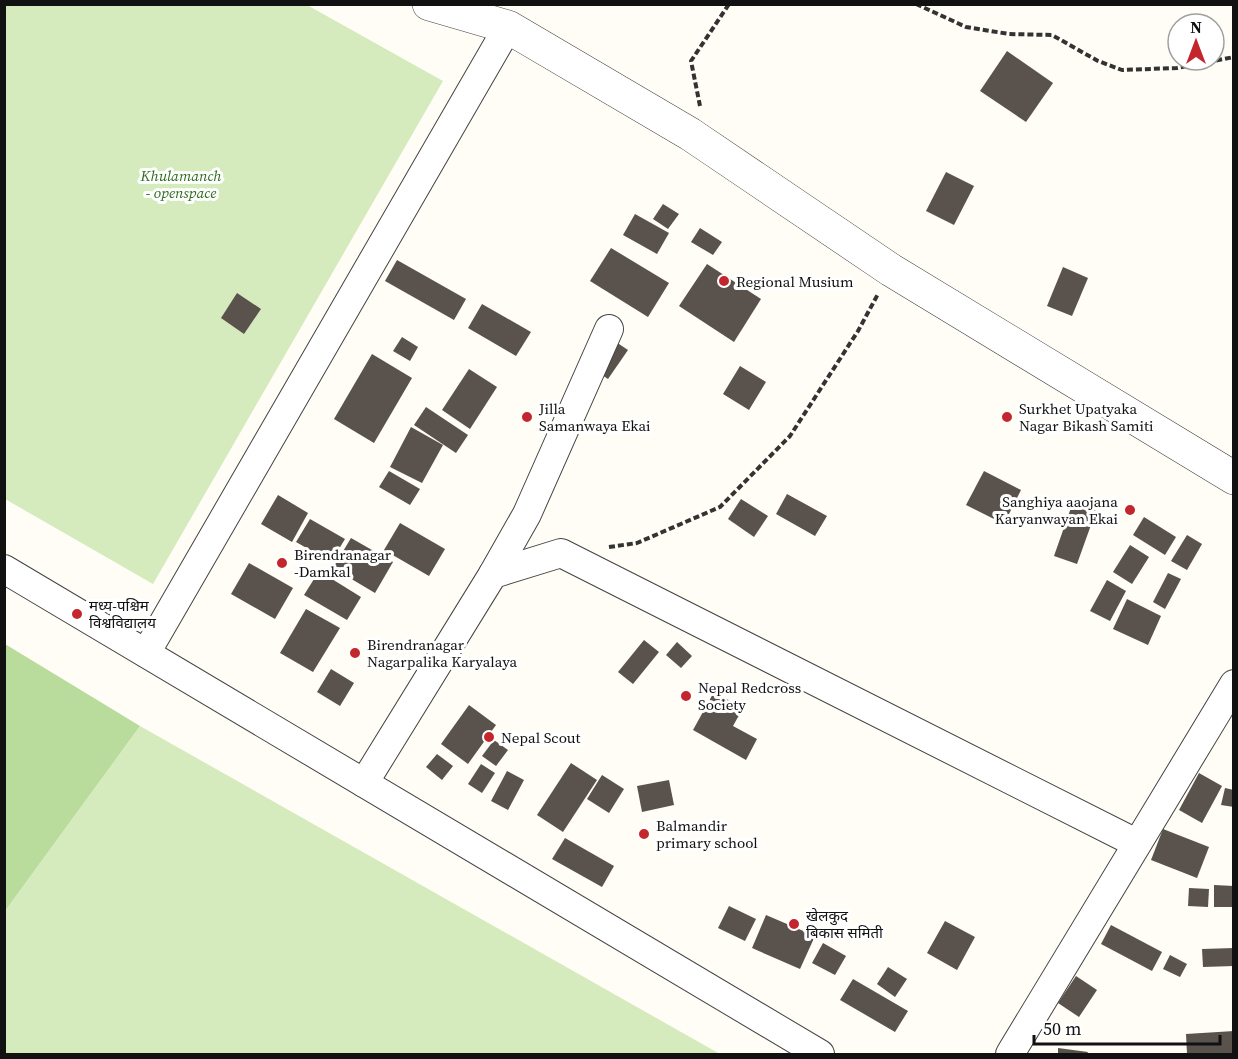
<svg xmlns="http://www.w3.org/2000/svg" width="1238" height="1059" font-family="'Source Serif 4','Noto Sans Devanagari',serif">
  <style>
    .green { fill: #d5ebbd }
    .forest { fill: #b9dc9c }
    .building { fill: #5a524d }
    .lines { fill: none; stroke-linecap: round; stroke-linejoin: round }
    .minor-casing { stroke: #444; stroke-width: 30 }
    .tertiary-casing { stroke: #444; stroke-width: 34 }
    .path { stroke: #333; stroke-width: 4; stroke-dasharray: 6 3; stroke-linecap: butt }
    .minor { stroke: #fff; stroke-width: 28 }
    .tertiary { stroke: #fff; stroke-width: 33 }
    .poi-dot { fill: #c4262e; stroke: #fff; stroke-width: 2 }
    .labels { text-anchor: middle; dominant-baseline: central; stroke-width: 6; stroke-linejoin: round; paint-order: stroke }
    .park-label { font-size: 15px; font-style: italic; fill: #2f6b1f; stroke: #fff }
    .poi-label { font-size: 15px; fill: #111; stroke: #fff; text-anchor: start }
  </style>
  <rect width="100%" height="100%" fill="#fffdf5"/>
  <g class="green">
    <polygon points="5,5 307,5 443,81 153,584 5,499"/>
    <polygon points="140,726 720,1054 5,1054 5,911"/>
  </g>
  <polygon class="forest" points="5,644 140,726 5,911"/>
  <g class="building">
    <polygon points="1007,51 1053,83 1026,122 980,91"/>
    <polygon points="946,172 974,186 954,225 926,211"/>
    <polygon points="663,204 679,214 668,229 653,219"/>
    <polygon points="635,214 669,233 657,254 623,235"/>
    <polygon points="700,228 722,242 713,255 691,242"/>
    <polygon points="611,248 669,283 648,317 590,281"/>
    <polygon points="397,260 466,299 454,320 385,281"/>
    <polygon points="707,264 761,299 734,342 679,306"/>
    <polygon points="1063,267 1088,278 1072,316 1047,306"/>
    <polygon points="237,293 261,309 244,334 221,318"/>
    <polygon points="482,304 531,332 516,356 468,328"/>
    <polygon points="402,337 418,347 410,361 393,351"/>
    <polygon points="613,340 628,350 608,379 593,369"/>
    <polygon points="372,354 412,378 374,443 334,419"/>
    <polygon points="740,366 766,382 749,410 723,394"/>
    <polygon points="469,369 497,387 470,429 442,410"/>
    <polygon points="426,407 468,435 456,453 414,425"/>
    <polygon points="411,427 443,445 422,483 390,467"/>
    <polygon points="389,471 420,489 410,505 379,487"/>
    <polygon points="984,471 1021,490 1004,524 966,505"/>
    <polygon points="787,494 827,516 815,536 776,514"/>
    <polygon points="278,495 308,513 292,542 261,524"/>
    <polygon points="741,499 768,516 754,537 728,519"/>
    <polygon points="1073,502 1096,511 1077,564 1054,556"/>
    <polygon points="1144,517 1176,537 1165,555 1133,535"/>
    <polygon points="310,519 345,539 331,562 296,542"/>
    <polygon points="400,523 445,549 429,576 384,550"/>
    <polygon points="1187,535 1202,544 1187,570 1171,561"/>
    <polygon points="351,538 393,562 375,593 333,568"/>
    <polygon points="1130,545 1149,557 1132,584 1113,572"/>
    <polygon points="249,563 293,588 275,619 231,594"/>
    <polygon points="319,571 361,597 347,620 304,595"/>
    <polygon points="1168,573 1181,579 1165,609 1153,602"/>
    <polygon points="1107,580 1126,591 1110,621 1090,611"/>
    <polygon points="1127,599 1161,616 1148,645 1113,629"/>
    <polygon points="306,609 340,628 313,672 280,653"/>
    <polygon points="644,640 659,652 633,684 618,672"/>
    <polygon points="677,642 692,656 681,668 666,655"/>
    <polygon points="331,669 354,683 340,706 317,692"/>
    <polygon points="714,692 743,708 733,726 757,739 746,760 693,730"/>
    <polygon points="469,705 496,725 468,764 441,744"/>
    <polygon points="494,740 508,750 496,766 482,756"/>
    <polygon points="437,754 453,766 442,780 426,767"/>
    <polygon points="571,763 597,780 563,832 537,815"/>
    <polygon points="481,764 495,773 482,793 468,784"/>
    <polygon points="507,771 524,780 508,810 491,801"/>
    <polygon points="1199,773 1222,786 1202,823 1179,810"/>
    <polygon points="602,775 624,789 609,813 587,799"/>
    <polygon points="669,780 674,805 642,812 637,786"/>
    <polygon points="1225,788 1234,790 1234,807 1221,805"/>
    <polygon points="1163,829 1209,847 1197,878 1151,860"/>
    <polygon points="565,838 614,866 602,887 552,859"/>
    <polygon points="1214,885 1234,886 1234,907 1214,907"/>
    <polygon points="1189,888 1209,889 1208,907 1188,906"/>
    <polygon points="729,906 756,919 745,941 718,928"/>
    <polygon points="766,915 815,936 800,969 752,948"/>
    <polygon points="945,921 975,937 957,970 927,953"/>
    <polygon points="1111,925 1162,952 1152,971 1101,944"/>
    <polygon points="823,943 846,956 835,975 812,963"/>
    <polygon points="1234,948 1234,966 1203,967 1202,949"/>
    <polygon points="1170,955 1187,964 1180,977 1163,969"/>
    <polygon points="888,967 907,979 895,997 877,984"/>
    <polygon points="1076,976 1097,990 1079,1017 1058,1003"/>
    <polygon points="853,979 908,1011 895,1032 840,1000"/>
    <polygon points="1234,1031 1234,1054 1187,1054 1186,1034"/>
    <polygon points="1058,1048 1088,1052 1087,1054 1058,1054"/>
  </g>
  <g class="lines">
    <defs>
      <g id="minor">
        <polyline points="4,569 820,1054"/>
        <polyline points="493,574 527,514 609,329"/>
        <polyline points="146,653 508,27"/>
        <polyline points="364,783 493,574 561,553 1136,843"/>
        <polyline points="1010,1054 1234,684"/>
      </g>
      <polyline id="tertiary" points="429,4 508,27 690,134 891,270 1234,478"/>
    </defs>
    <use href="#minor" class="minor-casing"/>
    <use href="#tertiary" class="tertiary-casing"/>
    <g class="path">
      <polyline points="916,4 966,27 1009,34 1052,35 1098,61 1122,70 1177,68 1234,57"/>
      <polyline points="700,106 691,61 729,4"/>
      <polyline points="609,547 637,543 720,507 790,436 858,331 878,294"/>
    </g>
    <use href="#minor" class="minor"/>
    <use href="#tertiary" class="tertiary"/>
  </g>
  <g class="poi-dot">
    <circle cx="724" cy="281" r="6"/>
    <circle cx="527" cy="417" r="6"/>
    <circle cx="1007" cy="417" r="6"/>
    <circle cx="1130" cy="510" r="6"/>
    <circle cx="282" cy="563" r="6"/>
    <circle cx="77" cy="614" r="6"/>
    <circle cx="355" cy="653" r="6"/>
    <circle cx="686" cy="696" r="6"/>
    <circle cx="489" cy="737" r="6"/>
    <circle cx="644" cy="834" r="6"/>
    <circle cx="794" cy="924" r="6"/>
  </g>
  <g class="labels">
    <g class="park-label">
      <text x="181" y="175">Khulamanch<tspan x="181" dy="17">- openspace</tspan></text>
    </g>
    <g class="poi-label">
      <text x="736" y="281">Regional Musium</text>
      <text x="539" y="408">Jilla<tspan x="539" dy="17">Samanwaya Ekai</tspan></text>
      <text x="1019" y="408">Surkhet Upatyaka<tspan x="1019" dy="17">Nagar Bikash Samiti</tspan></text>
      <text x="1118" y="501" text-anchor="end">Sanghiya aaojana<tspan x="1118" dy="17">Karyanwayan Ekai</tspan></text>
      <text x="294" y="554">Birendranagar<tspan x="294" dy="17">-Damkal</tspan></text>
      <text x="89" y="605">मध्य-पश्चिम<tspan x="89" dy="17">विश्वविद्यालय</tspan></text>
      <text x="367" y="644">Birendranagar<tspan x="367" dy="17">Nagarpalika Karyalaya</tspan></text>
      <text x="698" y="687">Nepal Redcross<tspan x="698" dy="17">Society</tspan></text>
      <text x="501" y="737">Nepal Scout</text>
      <text x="656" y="825">Balmandir<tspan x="656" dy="17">primary school</tspan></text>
      <text x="806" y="915">खेलकुद<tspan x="806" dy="17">बिकास समिती</tspan></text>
    </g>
  </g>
  <rect width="1238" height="1059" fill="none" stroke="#111111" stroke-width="12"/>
  <g transform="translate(1196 42)"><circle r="28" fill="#ffffff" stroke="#a0a0a0" stroke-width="1.5"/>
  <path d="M0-4.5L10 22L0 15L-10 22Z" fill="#c4262e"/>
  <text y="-9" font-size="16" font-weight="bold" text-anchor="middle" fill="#111111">N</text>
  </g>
  <path d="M1034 1035v9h186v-9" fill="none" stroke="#111111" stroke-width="3"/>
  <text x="1043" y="1035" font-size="18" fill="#111111" stroke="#ffffff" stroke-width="4.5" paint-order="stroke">50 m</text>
</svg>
